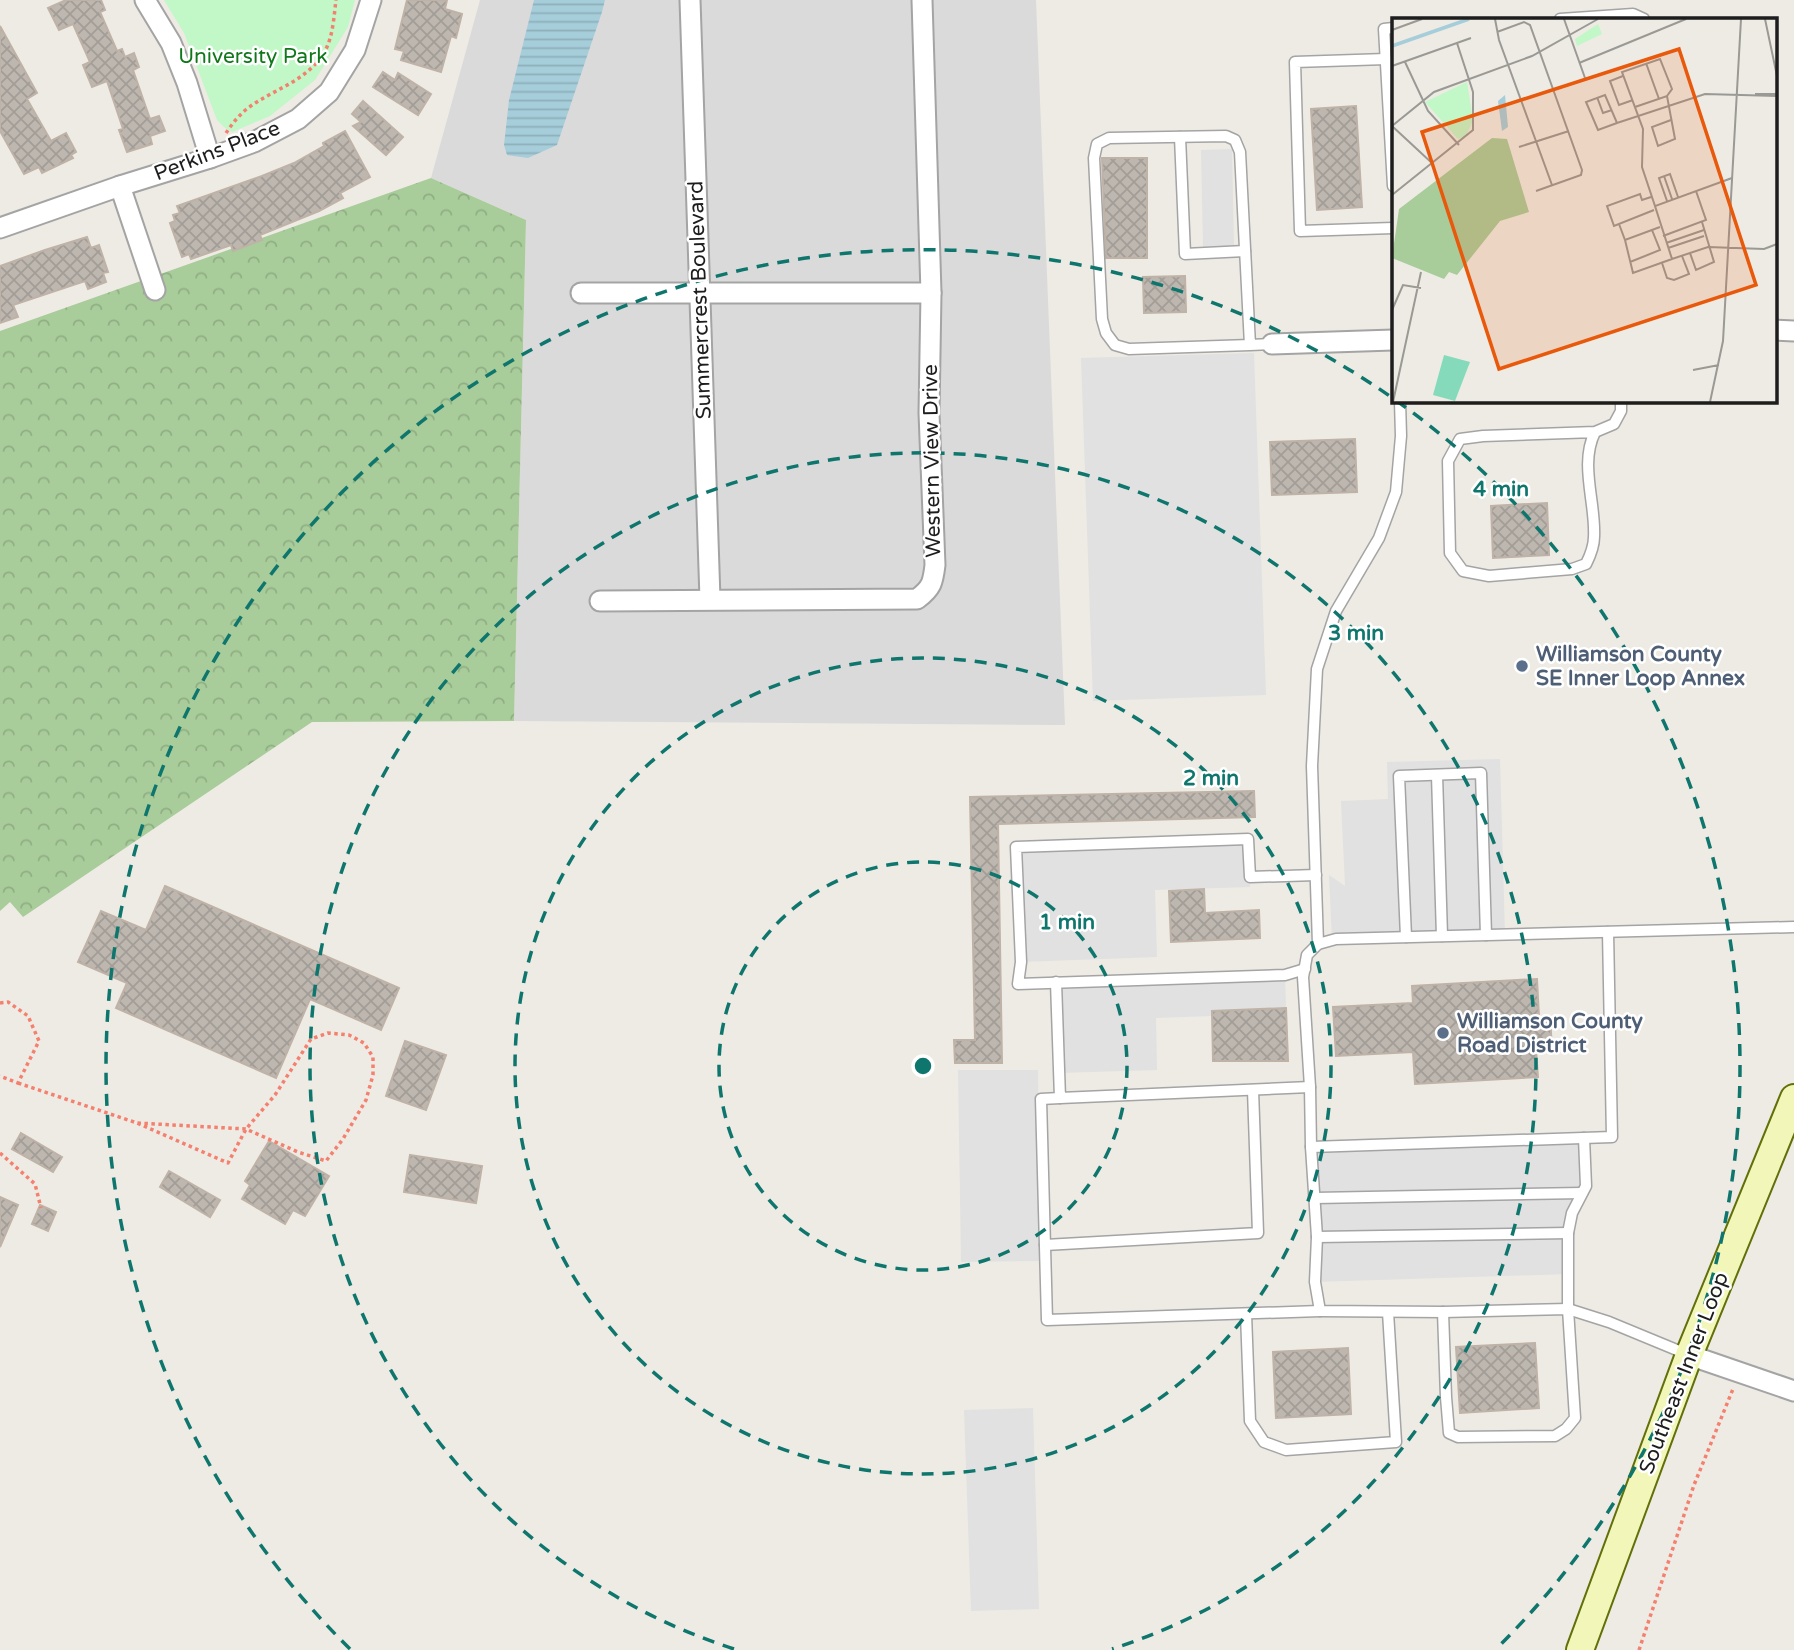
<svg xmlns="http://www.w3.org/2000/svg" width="1794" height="1650" font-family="'Varela Round',sans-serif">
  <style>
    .residential { fill: #dbdada }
    .forest { fill: url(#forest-crowns) }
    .park { fill: #c2f7c7 }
    .parking { fill: #e1e1e1 }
    .water { fill: url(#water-rules) }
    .building { fill: url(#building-cross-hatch); stroke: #bfb2a7; stroke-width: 2 }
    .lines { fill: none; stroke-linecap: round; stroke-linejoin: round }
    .service-casing { stroke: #a4a4a4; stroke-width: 13 }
    .minor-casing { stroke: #a4a4a4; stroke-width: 23 }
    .secondary-casing { stroke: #627009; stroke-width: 30 }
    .path { stroke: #f4806f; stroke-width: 3.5; stroke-dasharray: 3.5 3.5; stroke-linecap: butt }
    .service { stroke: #fff; stroke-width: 10 }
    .minor { stroke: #fff; stroke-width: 19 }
    .secondary { stroke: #f2f7b9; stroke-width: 26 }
    .ring { fill: none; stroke: #0f766e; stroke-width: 3.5; stroke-dasharray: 12 9 }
    .service-dot { fill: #5c6f8a; stroke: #fff; stroke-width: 2.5 }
    .labels { text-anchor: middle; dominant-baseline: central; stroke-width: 5; stroke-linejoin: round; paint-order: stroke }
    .park-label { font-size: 21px; fill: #10771b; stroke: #fff }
    .street-label { font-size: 21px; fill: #1d1d1d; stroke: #fff }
    .service-label { font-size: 21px; font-weight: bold; fill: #4e5e75; stroke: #fff; text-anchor: start }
    .inset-river { fill: none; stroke: #a6cdda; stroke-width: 3.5 }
    .inset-road { fill: none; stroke: #9a9994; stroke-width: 2 }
    .view { fill: #e8590c; fill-opacity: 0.15; stroke: #e8590c; stroke-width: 3.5 }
    .inset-edge { fill: none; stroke: #1d1d1d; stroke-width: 3.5 }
    .centre { fill: #0f766e; stroke: #fff; stroke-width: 3.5 }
    .ring-label { font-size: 21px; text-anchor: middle; font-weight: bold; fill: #0f766e; stroke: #fff; stroke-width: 5; stroke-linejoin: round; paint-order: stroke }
  </style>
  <defs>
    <pattern id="forest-crowns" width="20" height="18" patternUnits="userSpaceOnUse" patternTransform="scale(1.75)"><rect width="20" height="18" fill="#a8cc9a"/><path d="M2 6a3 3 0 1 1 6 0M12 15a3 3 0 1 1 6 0" fill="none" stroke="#90af84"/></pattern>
    <pattern id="water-rules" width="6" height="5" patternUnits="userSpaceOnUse" patternTransform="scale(1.75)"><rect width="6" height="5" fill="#a6cdda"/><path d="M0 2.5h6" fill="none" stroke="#8eb0bb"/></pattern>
    <pattern id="building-cross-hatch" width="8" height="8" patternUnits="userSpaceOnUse" patternTransform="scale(1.75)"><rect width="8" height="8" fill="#beb7b0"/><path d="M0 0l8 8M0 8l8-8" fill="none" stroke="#a39d97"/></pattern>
  </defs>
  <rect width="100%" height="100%" fill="#eeebe4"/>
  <polygon class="residential" points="480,0 1036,0 1065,725 514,721 526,220 431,178"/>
  <polygon class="forest" points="431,178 526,220 514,721 312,722 23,917 10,902 0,911 0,331"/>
  <polygon class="park" points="164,0 355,0 348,27 315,80 270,116 232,132 224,127 217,120 184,33"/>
  <g class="parking">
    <polygon points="1232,149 1234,246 1203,247 1201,150"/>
    <polygon points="1254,353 1266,695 1093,701 1081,358"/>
    <polygon points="1500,759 1505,934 1332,940 1329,875 1345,886 1341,801 1388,799 1387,762"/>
    <polygon points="1248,839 1250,887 1155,890 1157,957 1021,962 1016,847"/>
    <polygon points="1285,975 1286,1008 1213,1011 1212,1016 1156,1018 1157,1070 1059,1073 1056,982"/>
    <polygon points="958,1070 1038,1070 1040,1261 961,1262"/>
    <polygon points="1584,1138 1586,1186 1572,1213 1569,1274 1315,1282 1311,1147"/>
    <polygon points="1033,1408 1039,1609 971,1611 964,1410"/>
  </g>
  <polygon class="water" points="534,0 605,0 602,12 557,145 528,158 507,155 504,145 509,100"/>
  <g class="building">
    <polygon points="66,0 101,0 105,10 100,12 117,51 122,49 125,57 134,53 139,67 133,70 150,119 159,116 165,131 150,136 152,144 127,152 119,130 123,129 107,81 92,87 83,65 90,62 73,24 59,30 48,8"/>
    <polygon points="407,0 447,0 445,9 462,14 456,38 451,36 441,72 401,60 404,51 395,49"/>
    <polygon points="0,26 37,93 27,99 51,141 66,133 76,152 71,155 73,158 42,173 39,167 24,174 0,131"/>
    <polygon points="383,72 395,80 398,73 431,94 418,115 373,87"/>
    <polygon points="363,101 403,137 386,155 353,126 361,122 352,114"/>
    <polygon points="1356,106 1362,207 1317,210 1311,109"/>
    <polygon points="345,131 370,177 340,193 343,198 319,211 260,235 262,240 233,251 231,245 191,259 189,254 182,257 170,223 175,221 173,215 180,213 177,206 262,176 294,163 324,146 323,143"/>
    <polygon points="1102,158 1147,158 1147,258 1106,258"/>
    <polygon points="87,237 91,248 99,245 108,272 103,273 106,282 88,289 85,281 13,305 18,317 0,323 0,266 45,250"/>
    <polygon points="1185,276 1186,312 1144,313 1143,277"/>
    <polygon points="1355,439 1357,492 1272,495 1270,442"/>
    <polygon points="1547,503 1549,555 1493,558 1491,506"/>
    <polygon points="1254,791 1255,817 998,824 1002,1063 955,1063 954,1040 975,1040 970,797"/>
    <polygon points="165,886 399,988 381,1030 310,999 276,1078 116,1008 127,983 78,962 101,911 146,930"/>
    <polygon points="1204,889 1205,913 1259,910 1260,938 1171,942 1169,891"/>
    <polygon points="1537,979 1539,1017 1550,1016 1552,1049 1536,1050 1538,1077 1415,1084 1413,1052 1336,1056 1333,1007 1413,1003 1412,986"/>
    <polygon points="1286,1008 1288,1061 1213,1061 1212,1011"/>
    <polygon points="405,1041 446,1055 426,1110 386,1096"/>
    <polygon points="21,1133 62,1157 53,1172 12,1149"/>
    <polygon points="269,1141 329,1176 305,1216 293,1210 285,1224 242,1199 250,1185 245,1181"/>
    <polygon points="410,1155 482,1166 476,1203 404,1192"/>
    <polygon points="169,1171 220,1200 210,1217 160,1187"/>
    <polygon points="0,1197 18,1205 0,1247"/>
    <polygon points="40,1205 56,1212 48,1231 32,1224"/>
    <polygon points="1535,1343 1539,1408 1460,1413 1456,1347"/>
    <polygon points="1348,1348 1351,1414 1276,1418 1273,1352"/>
  </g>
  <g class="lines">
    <defs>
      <g id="service">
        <polyline points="1560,19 1633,14 1644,19"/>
        <polyline points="1393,28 1384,29 1393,186"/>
        <polyline points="1386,59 1295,62 1300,231 1393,228"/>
        <polyline points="1180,137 1185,254 1245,251"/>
        <polyline points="1250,345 1129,349 1115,345 1106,333 1102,319 1094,158 1097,144 1109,138 1226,136 1235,140 1240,152 1250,345 1272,344"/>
        <path d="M1595,432C1579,464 1596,503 1594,537C1594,547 1590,556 1586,564L1572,569L1489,576L1463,571L1450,553L1448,461L1460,439L1483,436L1595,432L1614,424L1621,411V401"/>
        <polyline points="1437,775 1442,936"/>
        <polyline points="1406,937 1399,776 1481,773 1486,935"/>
        <polyline points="1318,944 1312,766 1317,669 1336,611 1379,538 1396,492 1401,436 1400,401"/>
        <polyline points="1305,969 1285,975 1018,984 1021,962 1016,847 1248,839 1250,877 1316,875"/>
        <polyline points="1056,982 1060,1098 1310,1087"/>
        <polyline points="1060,1098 1041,1099 1047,1320 1320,1311"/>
        <polyline points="1311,1147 1612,1137 1608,932"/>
        <polyline points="1315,1198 1582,1193"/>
        <polyline points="1317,1237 1568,1233"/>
        <polyline points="1045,1245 1258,1233 1253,1090"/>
        <polyline points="1443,1312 1446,1397 1449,1433 1458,1437 1555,1436 1566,1429 1575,1418 1568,1309 1568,1233 1572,1213 1586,1186 1584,1138"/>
        <polyline points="1246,1314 1250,1421 1264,1442 1286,1450 1396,1442 1388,1312"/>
        <polyline points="1689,1355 1609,1322 1568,1309 1443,1312 1320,1311 1315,1282 1317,1237 1311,1147 1310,1087 1303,977 1307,955 1318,944 1336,939 1794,927"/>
      </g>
      <g id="minor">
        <polyline points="145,0 171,43 187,83 210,158"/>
        <polyline points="690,0 710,599"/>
        <polyline points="120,186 155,290"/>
        <polyline points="0,228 120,186 210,158 254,142 298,119 329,92 355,50 371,0"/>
        <polyline points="581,293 931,293"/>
        <polyline points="1775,330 1794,331"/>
        <polyline points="1272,344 1393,340"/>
        <path d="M600,601L917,599C932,588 933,582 935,565L929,413L931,293L922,0"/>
        <polyline points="1689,1355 1794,1391"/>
      </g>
      <polyline id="secondary" points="1580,1650 1689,1355 1794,1098"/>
    </defs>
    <use href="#service" class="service-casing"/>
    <use href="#minor" class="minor-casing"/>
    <use href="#secondary" class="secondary-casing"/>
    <g class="path">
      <path d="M226,133C232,124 239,115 248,108C275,88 309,81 326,49C333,35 334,16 336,0"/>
      <polyline points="0,1003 8,1002 28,1016 39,1041 18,1083 0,1076"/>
      <polyline points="18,1083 137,1123 228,1163 246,1129 275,1095 311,1039 328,1033 349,1035 364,1043 373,1057 373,1075 366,1100 343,1139 326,1161 298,1152 246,1129 137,1123"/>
      <polyline points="0,1153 35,1184 41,1208"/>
      <polyline points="1639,1650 1694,1485 1733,1389"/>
    </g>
    <use href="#service" class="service"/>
    <use href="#minor" class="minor"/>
    <use href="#secondary" class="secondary"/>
  </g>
  <g class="ring">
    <circle cx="923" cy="1066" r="204"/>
    <circle cx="923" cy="1066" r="408"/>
    <path d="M734 1649A613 613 0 1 1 1112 1649"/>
    <path d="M350 1649A817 817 0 1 1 1496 1649"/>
  </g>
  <g class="service-dot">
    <circle cx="1522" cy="666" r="7"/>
    <circle cx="1443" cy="1033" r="7"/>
  </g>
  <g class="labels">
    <g class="park-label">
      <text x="253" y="56">University Park</text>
    </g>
    <g class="street-label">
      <text transform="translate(217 151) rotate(-21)">Perkins Place</text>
      <text transform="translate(700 300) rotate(-92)">Summercrest Boulevard</text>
      <text transform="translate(932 461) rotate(-91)">Western View Drive</text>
      <text transform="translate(1684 1373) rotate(-69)">Southeast Inner Loop</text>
    </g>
    <g class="service-label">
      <text x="1536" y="654">Williamson County<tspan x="1536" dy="24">SE Inner Loop Annex</tspan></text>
      <text x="1457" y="1021">Williamson County<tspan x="1457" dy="24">Road District</tspan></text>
    </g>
  </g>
  <g transform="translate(1392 18)">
    <rect width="385" height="385" fill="#eeebe4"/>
    <path d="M100,120L115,121L137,194L108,203L65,257L57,254L52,261L0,240L7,191Z" fill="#a8cc9a"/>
    <path d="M206,6L210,16L185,28L183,21ZM75,64L81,102L74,118L66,121L33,84Z" fill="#c2f7c7"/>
    <path d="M52,337L78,344L63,383L41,377Z" fill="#85dabb"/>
    <path d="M113,77L116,109L110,113L106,83Z" fill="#a6cdda"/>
    <path class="inset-river" d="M0,28L77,1"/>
    <path class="inset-road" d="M103,1L107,22L160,167M172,1L193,60M373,1L385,58M0,12L30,1M105,14L132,4L138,7L190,152L189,157L144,173M13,44L36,93L67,127M187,45L294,1M254,45L267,81M0,48L79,20M231,58L218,63L227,87L241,82M363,76H385M205,79L211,95L220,92M243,89L275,78L283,121L266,128L260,109L279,102M225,105L206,112L194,84L213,77L225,105L313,76L385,78M0,108L42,74L140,38L206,1M0,108L41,146M127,129L177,113M272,158L280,181M340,160L263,188L280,241L316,229L372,231L385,226M0,177L81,112V74L65,25M259,179L250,182L248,176L215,188L222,208L262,192M275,183L267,160L278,156L286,179M263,188L250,149L251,111L230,54L268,41L280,71L275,78M227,206L233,222L268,209M271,218L314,202L304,173M233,222L241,255L280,241M274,225L312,212M276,230L312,218M298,235L304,252L322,244L310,204M238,244L268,232L260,212M270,245L275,260L282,262L297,256L290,238M0,292L11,267L29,270M301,352L327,347M1,384L29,254M318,384L331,323L349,1"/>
    <path class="view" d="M287,31L364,267L107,351L30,114Z"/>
    <rect width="385" height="385" class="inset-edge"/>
  </g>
  <circle cx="923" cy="1066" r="10" class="centre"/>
  <g class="ring-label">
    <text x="1501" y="496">4 min</text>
    <text x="1356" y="640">3 min</text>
    <text x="1211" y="785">2 min</text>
    <text x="1067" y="929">1 min</text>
  </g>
</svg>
